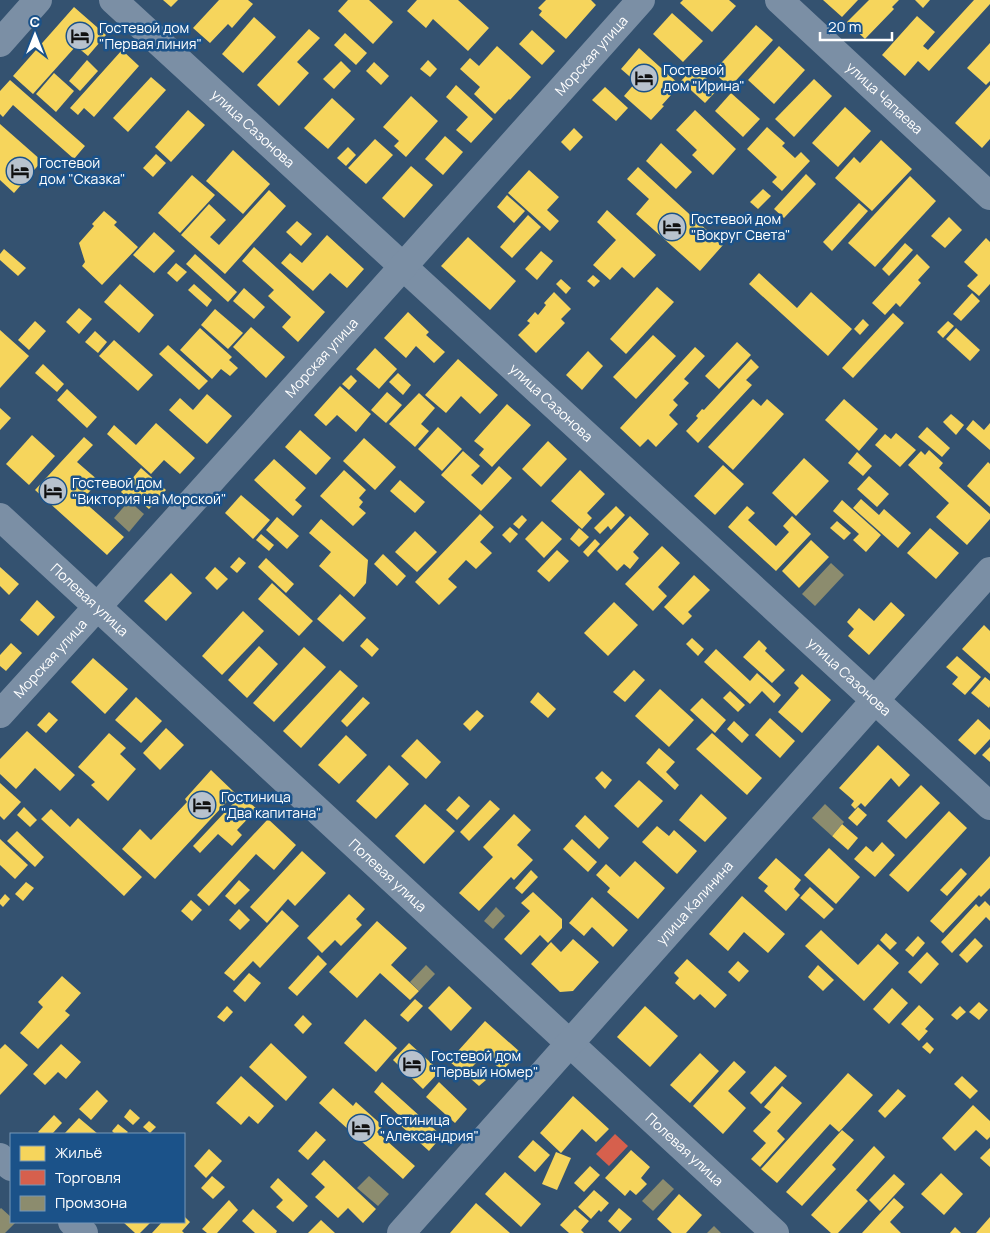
<svg xmlns="http://www.w3.org/2000/svg" width="990" height="1233" font-family="Manrope,sans-serif">
<style>
.homes{fill:#f6d55c}
.shops{fill:#d6604d}
.industry{fill:#8c8c6e}
.lines{fill:none;stroke-linecap:round;stroke-linejoin:round}
.minor{stroke:#7b8fa5;stroke-width:28}
.labels{text-anchor:middle;stroke-width:5;stroke-linejoin:round;paint-order:stroke}
.poi-label{font-size:14px;fill:#fff;stroke:#1b5289;text-anchor:start}
.street-label{font-size:14px;fill:#fff;stroke:#1b5289}
</style>
<rect width="100%" height="100%" fill="#345270"/>
<!-- homes -->
<g class="homes">
<polygon points="163,0 178,0 171,7"/>
<polygon points="219,0 248,0 253,4 232,28 228,24 210,43 193,28"/>
<polygon points="348,0 369,0 393,22 373,44 338,11"/>
<polygon points="417,0 458,0 489,28 468,51 433,19 426,28 407,11"/>
<polygon points="546,0 591,0 596,5 566,39 539,15 542,11 538,8"/>
<polygon points="683,0 729,0 736,6 712,32 680,3"/>
<polygon points="823,0 858,0 842,17"/>
<polygon points="869,0 899,0 892,7 894,9 865,39 847,22"/>
<polygon points="915,0 930,0 923,8"/>
<polygon points="974,0 990,0 990,4 929,71 918,61 905,76 882,55 917,16 935,32 923,46 928,50"/>
<polygon points="74,7 106,35 88,56 76,46 33,94 13,76"/>
<polygon points="672,13 703,41 683,62 653,34"/>
<polygon points="254,17 276,37 243,73 222,54"/>
<polygon points="756,25 773,40 730,87 713,72"/>
<polygon points="309,29 320,38 297,62 309,73 279,106 257,85"/>
<polygon points="532,30 555,51 542,65 519,44"/>
<polygon points="345,33 367,53 356,65 334,45"/>
<polygon points="990,43 990,81 986,85 967,68"/>
<polygon points="497,46 531,77 510,100 509,99 495,114 474,94 480,87 460,69 470,58 479,66"/>
<polygon points="779,46 805,70 774,104 748,80"/>
<polygon points="639,48 680,85 662,105 664,106 651,120 624,96 636,82 621,69"/>
<polygon points="122,50 139,66 94,117 84,108 78,115 70,108"/>
<polygon points="87,60 98,71 80,91 69,81"/>
<polygon points="428,60 437,69 430,77 420,69"/>
<polygon points="341,61 351,71 334,89 323,79"/>
<polygon points="374,62 389,76 381,85 366,71"/>
<polygon points="694,67 718,89 705,103 681,81"/>
<polygon points="54,73 74,91 56,112 36,94"/>
<polygon points="151,77 166,90 128,132 113,118"/>
<polygon points="814,79 832,96 794,137 775,119"/>
<polygon points="10,80 85,146 74,159 13,105 3,117 0,114 0,91"/>
<polygon points="456,85 493,119 471,143 456,130 468,117 446,97"/>
<polygon points="990,85 990,139 982,148 955,123"/>
<polygon points="605,87 628,108 616,121 592,100"/>
<polygon points="731,93 760,119 743,137 715,111"/>
<polygon points="411,96 438,121 406,157 394,146 399,141 383,127"/>
<polygon points="332,98 355,119 328,149 304,128"/>
<polygon points="845,107 871,131 838,167 812,143"/>
<polygon points="188,110 205,125 171,162 155,147"/>
<polygon points="695,110 736,149 713,175 692,155 697,150 676,130"/>
<polygon points="0,124 42,161 14,193 0,180"/>
<polygon points="767,127 785,143 782,146 795,158 801,152 810,161 782,191 772,182 777,177 747,149"/>
<polygon points="574,128 583,137 570,151 561,142"/>
<polygon points="445,136 463,152 443,175 425,159"/>
<polygon points="375,139 393,155 366,184 348,168"/>
<polygon points="881,140 912,169 872,211 835,178 854,157 860,163"/>
<polygon points="661,143 692,172 676,189 646,161"/>
<polygon points="348,147 356,155 346,166 337,158"/>
<polygon points="233,150 270,184 243,214 206,181"/>
<polygon points="156,154 166,163 153,177 143,168"/>
<polygon points="411,166 433,185 404,218 382,198"/>
<polygon points="638,167 723,245 700,271 636,214 649,199 627,179"/>
<polygon points="529,170 559,197 547,210 559,221 550,231 508,193"/>
<polygon points="806,174 816,184 784,218 774,209"/>
<polygon points="192,175 215,195 180,233 158,213"/>
<polygon points="910,176 936,201 875,267 848,243"/>
<polygon points="763,189 771,196 758,209 750,202"/>
<polygon points="269,190 286,206 225,274 181,235 209,204 226,220 210,237 219,245"/>
<polygon points="507,195 525,211 514,223 497,207"/>
<polygon points="859,203 868,211 832,251 823,242"/>
<polygon points="607,210 656,255 634,278 622,267 610,280 593,265 616,240 597,222"/>
<polygon points="104,211 117,222 114,225 138,247 102,285 82,266 85,262 79,243 94,226 92,224"/>
<polygon points="528,215 541,227 512,258 500,247"/>
<polygon points="949,217 962,230 945,248 931,236"/>
<polygon points="297,221 312,234 301,246 286,232"/>
<polygon points="154,232 175,251 154,273 133,255"/>
<polygon points="327,235 364,269 347,288 330,273 313,291 281,263 290,253 302,263"/>
<polygon points="468,237 516,281 490,310 441,266"/>
<polygon points="986,238 990,242 990,284 979,296 967,286 978,275 964,262"/>
<polygon points="905,243 913,250 889,276 882,269"/>
<polygon points="254,247 325,312 298,342 282,327 291,317 268,296 274,290 242,261"/>
<polygon points="4,249 26,268 18,276 0,260 0,254"/>
<polygon points="541,251 553,261 537,280 525,269"/>
<polygon points="195,254 237,292 228,302 186,264"/>
<polygon points="917,254 930,267 918,280 921,283 900,307 896,303 885,315 872,303"/>
<polygon points="176,263 187,272 177,282 167,273"/>
<polygon points="759,273 797,308 811,292 852,329 828,356 749,284"/>
<polygon points="593,275 600,281 594,287 587,281"/>
<polygon points="561,279 571,288 566,294 556,284"/>
<polygon points="120,284 154,315 139,333 104,302"/>
<polygon points="194,284 212,300 207,307 188,290"/>
<polygon points="657,287 674,302 626,354 610,339"/>
<polygon points="244,288 265,307 254,319 233,301"/>
<polygon points="554,292 571,309 561,319 565,323 536,353 518,335 530,323 527,321 535,312 538,315 546,305 544,303"/>
<polygon points="972,293 980,301 961,321 953,314"/>
<polygon points="79,308 92,319 79,334 66,322"/>
<polygon points="215,309 243,333 228,349 201,325"/>
<polygon points="408,312 429,332 426,335 445,352 434,363 416,346 406,358 384,338"/>
<polygon points="893,313 904,323 853,378 842,368"/>
<polygon points="863,319 869,325 860,335 854,329"/>
<polygon points="35,321 46,331 29,350 18,340"/>
<polygon points="948,321 954,326 943,338 937,332"/>
<polygon points="251,327 285,357 266,378 233,347"/>
<polygon points="200,328 232,357 229,360 238,368 230,376 221,369 212,379 180,350"/>
<polygon points="956,328 980,350 970,361 946,339"/>
<polygon points="0,330 29,356 0,388"/>
<polygon points="95,331 107,342 98,353 85,342"/>
<polygon points="653,335 676,356 636,399 613,377"/>
<polygon points="114,340 153,375 138,391 99,356"/>
<polygon points="737,342 751,355 719,389 705,376"/>
<polygon points="168,345 208,381 199,390 159,354"/>
<polygon points="695,347 705,356 684,379 689,383 673,400 678,405 669,415 678,424 656,447 648,439 640,447 620,428"/>
<polygon points="375,348 397,369 379,389 356,369"/>
<polygon points="588,351 603,366 582,390 566,375"/>
<polygon points="458,359 498,395 480,414 461,396 446,413 425,395"/>
<polygon points="751,359 759,367 746,380 752,385 698,443 686,431 698,418 696,416 702,409 704,410"/>
<polygon points="43,364 64,384 57,392 35,373"/>
<polygon points="398,373 411,385 403,395 389,382"/>
<polygon points="351,375 357,381 349,390 342,384"/>
<polygon points="340,386 371,414 356,432 337,415 326,426 314,415"/>
<polygon points="67,389 97,417 87,428 57,400"/>
<polygon points="387,392 402,405 386,423 371,410"/>
<polygon points="419,393 435,408 421,424 429,431 415,447 389,424"/>
<polygon points="207,394 232,416 207,444 169,410 180,398 193,410"/>
<polygon points="753,399 761,406 767,399 784,414 733,470 708,447"/>
<polygon points="844,399 878,429 859,451 825,420"/>
<polygon points="507,404 531,425 492,467 479,455 484,449 474,441"/>
<polygon points="0,408 11,418 0,430"/>
<polygon points="951,414 964,425 956,435 943,422"/>
<polygon points="973,420 984,430 990,423 990,450 966,429"/>
<polygon points="156,423 195,458 180,474 164,460 151,474 107,434 114,425 136,445"/>
<polygon points="438,427 462,449 442,471 418,449"/>
<polygon points="927,427 950,448 942,457 918,437"/>
<polygon points="300,430 331,458 316,475 285,447"/>
<polygon points="896,433 916,450 900,467 875,445 885,434 891,439"/>
<polygon points="32,435 55,456 29,485 6,464"/>
<polygon points="84,437 93,445 77,462 99,481 82,500 124,537 107,555 35,490"/>
<polygon points="364,438 396,467 375,490 343,461"/>
<polygon points="548,441 567,459 541,487 522,469"/>
<polygon points="929,450 943,463 939,468 990,514 990,519 967,545 936,517 949,503 908,465 921,451 925,455"/>
<polygon points="463,451 480,466 471,475 482,485 499,466 512,478 481,511 441,475"/>
<polygon points="857,452 872,466 863,476 848,463"/>
<polygon points="804,458 829,481 796,516 772,493"/>
<polygon points="274,459 306,488 295,500 302,506 293,516 254,480"/>
<polygon points="988,462 990,464 990,507 967,486"/>
<polygon points="723,465 744,484 715,515 694,496"/>
<polygon points="141,468 166,490 149,509 133,495 129,499 121,492"/>
<polygon points="344,470 366,490 359,498 363,502 359,507 366,513 353,526 320,496"/>
<polygon points="580,470 605,494 587,513 592,518 582,529 551,501"/>
<polygon points="869,476 889,494 877,507 857,489"/>
<polygon points="400,480 425,502 415,513 390,491"/>
<polygon points="241,495 270,520 253,539 225,513"/>
<polygon points="861,499 879,515 884,509 911,533 898,548 853,508"/>
<polygon points="842,500 881,535 866,552 853,540 859,534 833,511"/>
<polygon points="616,506 625,515 611,530 608,526 600,534 594,528"/>
<polygon points="747,506 755,513 748,520 776,546 789,532 783,526 792,516 811,534 776,571 728,527"/>
<polygon points="480,514 494,527 480,542 492,553 476,569 466,560 448,579 457,587 439,605 415,582"/>
<polygon points="522,515 527,520 519,529 513,524"/>
<polygon points="630,516 649,534 633,552 639,558 630,569 624,564 617,571 597,551"/>
<polygon points="277,517 299,536 287,549 266,530"/>
<polygon points="321,519 368,560 366,583 354,597 319,566 331,552 309,533"/>
<polygon points="542,521 562,539 544,558 525,539"/>
<polygon points="837,521 851,533 844,540 830,528"/>
<polygon points="510,527 518,534 510,543 502,535"/>
<polygon points="579,528 589,537 579,547 570,539"/>
<polygon points="930,528 959,553 936,579 907,553"/>
<polygon points="415,531 437,552 417,572 395,552"/>
<polygon points="261,534 274,545 269,551 256,540"/>
<polygon points="595,539 600,544 588,557 583,552"/>
<polygon points="811,540 829,557 799,588 782,571"/>
<polygon points="662,546 680,563 658,587 667,596 653,611 625,584"/>
<polygon points="557,550 569,561 549,582 537,571"/>
<polygon points="383,554 406,576 397,586 374,564"/>
<polygon points="239,557 246,563 237,573 230,567"/>
<polygon points="266,558 294,584 286,593 258,567"/>
<polygon points="0,567 19,584 9,595 0,586"/>
<polygon points="215,567 228,579 217,590 205,578"/>
<polygon points="171,573 192,593 166,621 144,601"/>
<polygon points="694,575 710,590 688,612 692,616 683,625 664,607"/>
<polygon points="272,583 313,621 299,636 258,599"/>
<polygon points="340,594 366,618 343,642 317,619"/>
<polygon points="37,600 55,617 38,636 20,620"/>
<polygon points="614,602 638,625 608,656 584,633"/>
<polygon points="891,602 905,615 869,655 848,636 854,629 847,622 859,608 874,621"/>
<polygon points="243,611 264,631 222,675 202,656"/>
<polygon points="984,625 990,631 990,674 962,649"/>
<polygon points="367,638 379,649 372,657 360,646"/>
<polygon points="692,638 704,649 698,656 686,644"/>
<polygon points="759,640 767,648 765,651 785,670 772,683 743,657"/>
<polygon points="11,643 22,653 6,671 0,666 0,655"/>
<polygon points="259,646 278,664 247,698 228,680"/>
<polygon points="304,647 326,667 274,722 253,703"/>
<polygon points="716,649 750,681 757,673 781,695 774,703 762,691 750,704 704,662"/>
<polygon points="957,656 981,677 965,695 952,684 958,677 946,667"/>
<polygon points="93,658 128,689 105,714 71,682"/>
<polygon points="340,670 358,686 301,748 283,731"/>
<polygon points="634,670 645,680 625,702 613,692"/>
<polygon points="802,674 831,700 802,733 778,712 799,688 794,683"/>
<polygon points="985,677 990,681 990,706 989,708 971,693"/>
<polygon points="660,689 694,720 669,747 635,716"/>
<polygon points="730,691 745,705 738,712 723,698"/>
<polygon points="538,692 556,709 548,718 530,702"/>
<polygon points="136,697 162,721 141,743 115,720"/>
<polygon points="363,697 370,703 347,727 341,721"/>
<polygon points="702,698 726,720 715,733 690,710"/>
<polygon points="477,710 484,716 470,731 463,724"/>
<polygon points="49,712 58,720 46,733 37,725"/>
<polygon points="770,718 795,741 780,758 755,735"/>
<polygon points="978,719 990,730 990,739 975,755 958,740"/>
<polygon points="734,721 749,735 742,743 727,729"/>
<polygon points="166,728 184,745 160,770 143,753"/>
<polygon points="27,731 75,775 60,791 35,768 16,789 0,774 0,759"/>
<polygon points="109,733 126,748 120,754 136,769 108,801 91,785 95,782 78,767"/>
<polygon points="712,733 762,778 747,795 696,749"/>
<polygon points="346,735 367,755 339,784 318,765"/>
<polygon points="417,739 441,762 426,779 401,756"/>
<polygon points="878,745 910,775 899,787 891,778 865,807 861,803 855,809 851,805 854,801 839,788"/>
<polygon points="990,747 990,762 982,755"/>
<polygon points="659,748 675,762 666,772 679,785 675,790 646,763"/>
<polygon points="389,765 409,784 376,819 356,801"/>
<polygon points="211,770 235,793 155,879 122,849 140,829 151,840 187,802 185,799"/>
<polygon points="602,771 612,780 605,789 595,778"/>
<polygon points="639,780 663,801 638,828 614,806"/>
<polygon points="0,783 21,802 4,820 0,816"/>
<polygon points="921,785 940,803 906,839 887,821"/>
<polygon points="701,794 727,818 705,842 679,820"/>
<polygon points="241,795 257,809 237,830 242,835 232,846 218,834 200,853 193,846"/>
<polygon points="459,796 470,806 457,820 446,810"/>
<polygon points="490,800 500,809 469,841 460,832"/>
<polygon points="425,804 455,831 424,864 395,836"/>
<polygon points="24,807 37,820 30,827 17,815"/>
<polygon points="858,807 867,815 857,826 848,818"/>
<polygon points="51,809 70,827 78,818 142,877 124,896 41,819"/>
<polygon points="949,811 967,828 908,892 889,875"/>
<polygon points="514,814 531,830 517,845 533,860 514,880 511,877 479,911 459,893 493,857 483,847"/>
<polygon points="585,815 609,838 599,849 575,826"/>
<polygon points="268,819 296,845 274,870 256,854 209,906 197,895"/>
<polygon points="842,824 858,838 848,850 832,836"/>
<polygon points="657,826 669,836 674,830 697,851 677,874 642,842"/>
<polygon points="17,831 44,857 35,867 7,841"/>
<polygon points="0,839 28,865 15,879 0,865"/>
<polygon points="572,839 597,862 588,872 563,849"/>
<polygon points="882,842 895,855 875,877 854,859 866,846 873,852"/>
<polygon points="829,848 860,877 836,904 804,875"/>
<polygon points="302,851 326,873 295,906 288,899 267,923 250,907"/>
<polygon points="990,856 990,888 981,897 979,895 943,933 930,921"/>
<polygon points="776,858 801,880 794,889 800,895 786,911 764,891 768,886 758,878"/>
<polygon points="635,861 665,888 638,919 607,892 610,888 596,875 606,864 620,877"/>
<polygon points="961,868 967,874 947,896 940,890"/>
<polygon points="531,870 538,877 522,894 515,888"/>
<polygon points="239,880 250,890 235,905 225,896"/>
<polygon points="26,882 34,888 23,901 15,894"/>
<polygon points="810,887 834,909 824,919 800,898"/>
<polygon points="533,892 562,919 562,928 548,943 540,935 521,955 504,939 530,911 521,903"/>
<polygon points="5,894 10,899 3,907 0,904 0,900"/>
<polygon points="349,894 365,909 356,919 362,925 341,946 335,940 322,953 307,938"/>
<polygon points="742,896 785,934 768,953 744,932 728,951 709,934"/>
<polygon points="592,897 628,930 613,947 592,927 584,936 569,923"/>
<polygon points="191,900 202,910 192,921 181,911"/>
<polygon points="985,901 990,906 990,921 986,917 952,953 941,942 976,904 979,907"/>
<polygon points="239,909 250,920 240,930 229,920"/>
<polygon points="282,910 299,926 260,968 253,961 234,981 224,973"/>
<polygon points="377,921 407,948 391,965 419,991 410,1000 380,973 357,998 329,972"/>
<polygon points="821,930 858,965 878,944 899,963 864,1001 805,946"/>
<polygon points="886,933 897,943 890,950 880,940"/>
<polygon points="918,936 925,943 913,957 905,950"/>
<polygon points="975,938 983,946 967,963 959,955"/>
<polygon points="573,939 599,962 573,991 560,992 531,964 551,942 561,952"/>
<polygon points="927,952 939,964 921,984 908,972"/>
<polygon points="318,955 327,964 297,996 288,988"/>
<polygon points="687,959 727,995 715,1008 700,994 694,1000 675,983 679,978 674,973"/>
<polygon points="738,961 749,971 739,982 728,972"/>
<polygon points="818,965 834,980 823,991 808,977"/>
<polygon points="249,973 261,983 245,1002 233,991"/>
<polygon points="62,976 81,993 65,1011 70,1015 38,1049 20,1033 43,1007 38,1002"/>
<polygon points="449,986 472,1008 451,1031 428,1008"/>
<polygon points="892,988 908,1003 889,1024 873,1009"/>
<polygon points="415,999 423,1006 408,1022 400,1015"/>
<polygon points="979,1002 988,1010 979,1020 969,1012"/>
<polygon points="919,1005 934,1019 925,1029 928,1031 919,1041 901,1024"/>
<polygon points="227,1006 233,1012 224,1022 217,1017"/>
<polygon points="645,1006 678,1036 650,1067 617,1037"/>
<polygon points="960,1006 966,1012 957,1020 951,1015"/>
<polygon points="303,1015 312,1024 303,1034 294,1025"/>
<polygon points="365,1019 397,1048 376,1072 344,1043"/>
<polygon points="485,1021 520,1052 502,1071 484,1054 465,1075 449,1061"/>
<polygon points="927,1042 934,1049 930,1054 922,1047"/>
<polygon points="271,1043 307,1077 286,1101 249,1067"/>
<polygon points="409,1043 440,1071 423,1089 393,1060"/>
<polygon points="5,1044 28,1065 0,1095 0,1049"/>
<polygon points="61,1044 81,1062 66,1079 58,1072 45,1085 33,1074"/>
<polygon points="700,1053 719,1071 690,1103 670,1085"/>
<polygon points="734,1061 746,1072 728,1091 746,1108 723,1134 693,1106"/>
<polygon points="775,1066 787,1076 761,1104 750,1093"/>
<polygon points="477,1072 486,1080 479,1086 471,1079"/>
<polygon points="848,1073 873,1095 839,1132 830,1124 777,1183 761,1169"/>
<polygon points="241,1076 274,1106 258,1124 249,1116 241,1125 216,1103"/>
<polygon points="962,1076 978,1091 970,1099 954,1084"/>
<polygon points="382,1082 442,1136 429,1151 400,1125 404,1120 374,1092"/>
<polygon points="439,1082 467,1109 455,1123 426,1097"/>
<polygon points="782,1086 802,1103 777,1131 785,1139 760,1167 751,1159 766,1143 753,1131 771,1112 764,1107"/>
<polygon points="333,1088 353,1106 356,1102 383,1126 377,1132 415,1166 403,1179 319,1103"/>
<polygon points="898,1089 906,1096 885,1118 878,1111"/>
<polygon points="97,1090 108,1101 91,1120 79,1109"/>
<polygon points="573,1096 609,1129 596,1142 582,1129 561,1153 540,1133"/>
<polygon points="973,1105 990,1121 990,1137 987,1140 976,1130 955,1151 942,1138"/>
<polygon points="130,1109 140,1118 133,1125 124,1117"/>
<polygon points="54,1115 62,1123 52,1134 41,1134 38,1132"/>
<polygon points="79,1118 98,1134 64,1134"/>
<polygon points="149,1121 156,1127 150,1133 143,1127"/>
<polygon points="118,1124 128,1132 126,1134 115,1134 112,1131"/>
<polygon points="842,1130 854,1140 832,1165 836,1169 802,1206 786,1192"/>
<polygon points="316,1131 326,1140 308,1160 298,1151"/>
<polygon points="533,1140 550,1155 535,1172 518,1157"/>
<polygon points="874,1146 885,1157 856,1190 868,1201 838,1233 831,1233 811,1215"/>
<polygon points="990,1148 990,1167 980,1158"/>
<polygon points="209,1149 222,1161 206,1178 194,1166"/>
<polygon points="631,1150 650,1167 641,1178 647,1184 636,1195 630,1190 625,1196 605,1178"/>
<polygon points="556,1152 571,1158 557,1190 542,1184"/>
<polygon points="324,1160 376,1209 363,1223 348,1208 338,1218 315,1197 325,1187 311,1174"/>
<polygon points="590,1166 600,1175 584,1192 574,1183"/>
<polygon points="505,1172 541,1204 521,1227 485,1194"/>
<polygon points="941,1173 963,1194 944,1215 921,1194"/>
<polygon points="894,1174 905,1184 880,1211 869,1200"/>
<polygon points="212,1176 225,1187 213,1199 201,1188"/>
<polygon points="278,1178 308,1206 293,1222 276,1207 283,1200 270,1187"/>
<polygon points="594,1190 609,1203 601,1212 599,1210 591,1219 578,1207"/>
<polygon points="679,1194 702,1215 686,1233 672,1233 657,1219"/>
<polygon points="894,1198 904,1207 890,1222 901,1233 862,1233"/>
<polygon points="229,1200 238,1210 217,1233 207,1233 202,1229"/>
<polygon points="476,1203 510,1233 450,1233"/>
<polygon points="619,1208 632,1219 620,1232 608,1221"/>
<polygon points="253,1209 277,1231 276,1233 255,1233 242,1221"/>
<polygon points="575,1209 589,1221 581,1230 584,1233 569,1233 560,1225"/>
<polygon points="184,1216 190,1222 182,1231 184,1233 152,1233 162,1222 184,1222"/>
<polygon points="990,1217 990,1233 976,1233"/>
<polygon points="321,1220 335,1233 308,1233"/>
<polygon points="123,1222 151,1222 140,1233 135,1233"/>
<polygon points="955,1227 961,1233 950,1233"/>
</g>
<!-- shops -->
<polygon class="shops" points="615,1134 628,1146 609,1166 596,1154"/>
<!-- industry -->
<g class="industry">
<polygon points="129,501 144,514 129,532 114,518"/>
<polygon points="831,563 844,575 815,606 802,594"/>
<polygon points="825,804 844,822 832,836 812,818"/>
<polygon points="496,907 505,916 493,929 484,921"/>
<polygon points="426,965 435,974 419,991 410,982"/>
<polygon points="369,1176 389,1194 378,1206 357,1188"/>
<polygon points="663,1179 674,1189 653,1211 642,1201"/>
<polygon points="1,1208 11,1217 11,1222 16,1222 5,1233 0,1233 0,1209"/>
<polygon points="714,1226 721,1233 707,1233"/>
</g>
<g class="lines">
<!-- minor -->
<g class="minor">
<path id="s1" d="M113,0l877,806"/>
<path id="s2" d="M779,0l211,196"/>
<polyline points="0,43 38,0"/>
<path id="s3" d="M0,517l775,716"/>
<path id="s4" d="M0,714c215,-236 428,-475 641,-714"/>
<polyline points="0,1157 11,1167"/>
<polyline points="72,1222 84,1233"/>
<path id="s5" d="M401,1233l589,-662"/>
</g>
</g>
<!-- icons -->
<defs>
<symbol id="hotel-disc" viewBox="-11 -11 22 22"><circle r="9.5" fill="#b8c2cd" stroke="#1b5289"/><path d="M-6-4.5h1.5V1H6V5H4.5V3h-9V5H-6ZM-4 0a1.8 1.8 0 1 1 3.6 0ZM.5 0V-2.5h3Q6-2.5 6 0Z" fill="#111"/></symbol>
</defs>
<g fill-rule="evenodd">
<use href="#hotel-disc" x="64" y="20" width="32" height="32"/>
<use href="#hotel-disc" x="628" y="62" width="32" height="32"/>
<use href="#hotel-disc" x="4" y="155" width="32" height="32"/>
<use href="#hotel-disc" x="656" y="211" width="32" height="32"/>
<use href="#hotel-disc" x="37" y="475" width="32" height="32"/>
<use href="#hotel-disc" x="186" y="789" width="32" height="32"/>
<use href="#hotel-disc" x="396" y="1048" width="32" height="32"/>
<use href="#hotel-disc" x="345" y="1112" width="32" height="32"/>
</g>
<g class="labels">
<!-- poi labels -->
<g class="poi-label">
<text x="99" y="33">Гостевой дом<tspan x="99" dy="16">"Первая линия"</tspan></text>
<text x="663" y="75">Гостевой<tspan x="663" dy="16">дом "Ирина"</tspan></text>
<text x="39" y="168">Гостевой<tspan x="39" dy="16">дом "Сказка"</tspan></text>
<text x="691" y="224">Гостевой дом<tspan x="691" dy="16">"Вокруг Света"</tspan></text>
<text x="72" y="488">Гостевой дом<tspan x="72" dy="16">"Виктория на Морской"</tspan></text>
<text x="221" y="802">Гостиница<tspan x="221" dy="16">"Два капитана"</tspan></text>
<text x="431" y="1061">Гостевой дом<tspan x="431" dy="16">"Первый номер"</tspan></text>
<text x="380" y="1125">Гостиница<tspan x="380" dy="16">"Александрия"</tspan></text>
</g>
<!-- street labels -->
<g class="street-label">
<text dy="5" stroke="none"><textPath href="#s4" startOffset="885">Морская улица</textPath></text>
<text dy="5" stroke="none"><textPath href="#s2" startOffset="144">улица Чапаева</textPath></text>
<text dy="5" stroke="none"><textPath href="#s1" startOffset="190">улица Сазонова</textPath></text>
<text dy="5" stroke="none"><textPath href="#s4" startOffset="480">Морская улица</textPath></text>
<text dy="5" stroke="none"><textPath href="#s1" startOffset="595">улица Сазонова</textPath></text>
<text dy="5" stroke="none"><textPath href="#s3" startOffset="122">Полевая улица</textPath></text>
<text dy="5" stroke="none"><textPath href="#s4" startOffset="75">Морская улица</textPath></text>
<text dy="5" stroke="none"><textPath href="#s1" startOffset="1000">улица Сазонова</textPath></text>
<text dy="5" stroke="none"><textPath href="#s3" startOffset="528">Полевая улица</textPath></text>
<text dy="5" stroke="none"><textPath href="#s5" startOffset="442">улица Калинина</textPath></text>
<text dy="5" stroke="none"><textPath href="#s3" startOffset="932">Полевая улица</textPath></text>
</g>
</g>
<!-- legend -->
<rect x="10" y="1133" width="175" height="90" fill="#1b5289" stroke="#7697b8"/>
<rect x="20" y="1146" width="25" height="15" fill="#f6d55c" stroke="#7697b8"/>
<text x="55" y="1158" font-size="15" fill="#ffffff">Жильё</text>
<rect x="20" y="1170" width="25" height="15" fill="#d6604d" stroke="#7697b8"/>
<text x="55" y="1183" font-size="15" fill="#ffffff">Торговля</text>
<rect x="20" y="1196" width="25" height="15" fill="#8c8c6e" stroke="#7697b8"/>
<text x="55" y="1208" font-size="15" fill="#ffffff">Промзона</text>
<!-- north arrow -->
<g transform="translate(35 35)" stroke="#1b5289" stroke-width="4" paint-order="stroke">
<path d="M0-4L9 19L0 12L-9 19Z" fill="#ffffff"/>
<text y="-8" font-size="14" font-weight="bold" text-anchor="middle" fill="#ffffff">С</text>
</g>
<!-- scale -->
<path d="M820 32v8h72v-8" fill="none" stroke="#ffffff" stroke-width="2.5"/>
<text x="828" y="32" font-size="15" fill="#ffffff" stroke="#1b5289" stroke-width="4" paint-order="stroke">20 m</text>
</svg>
